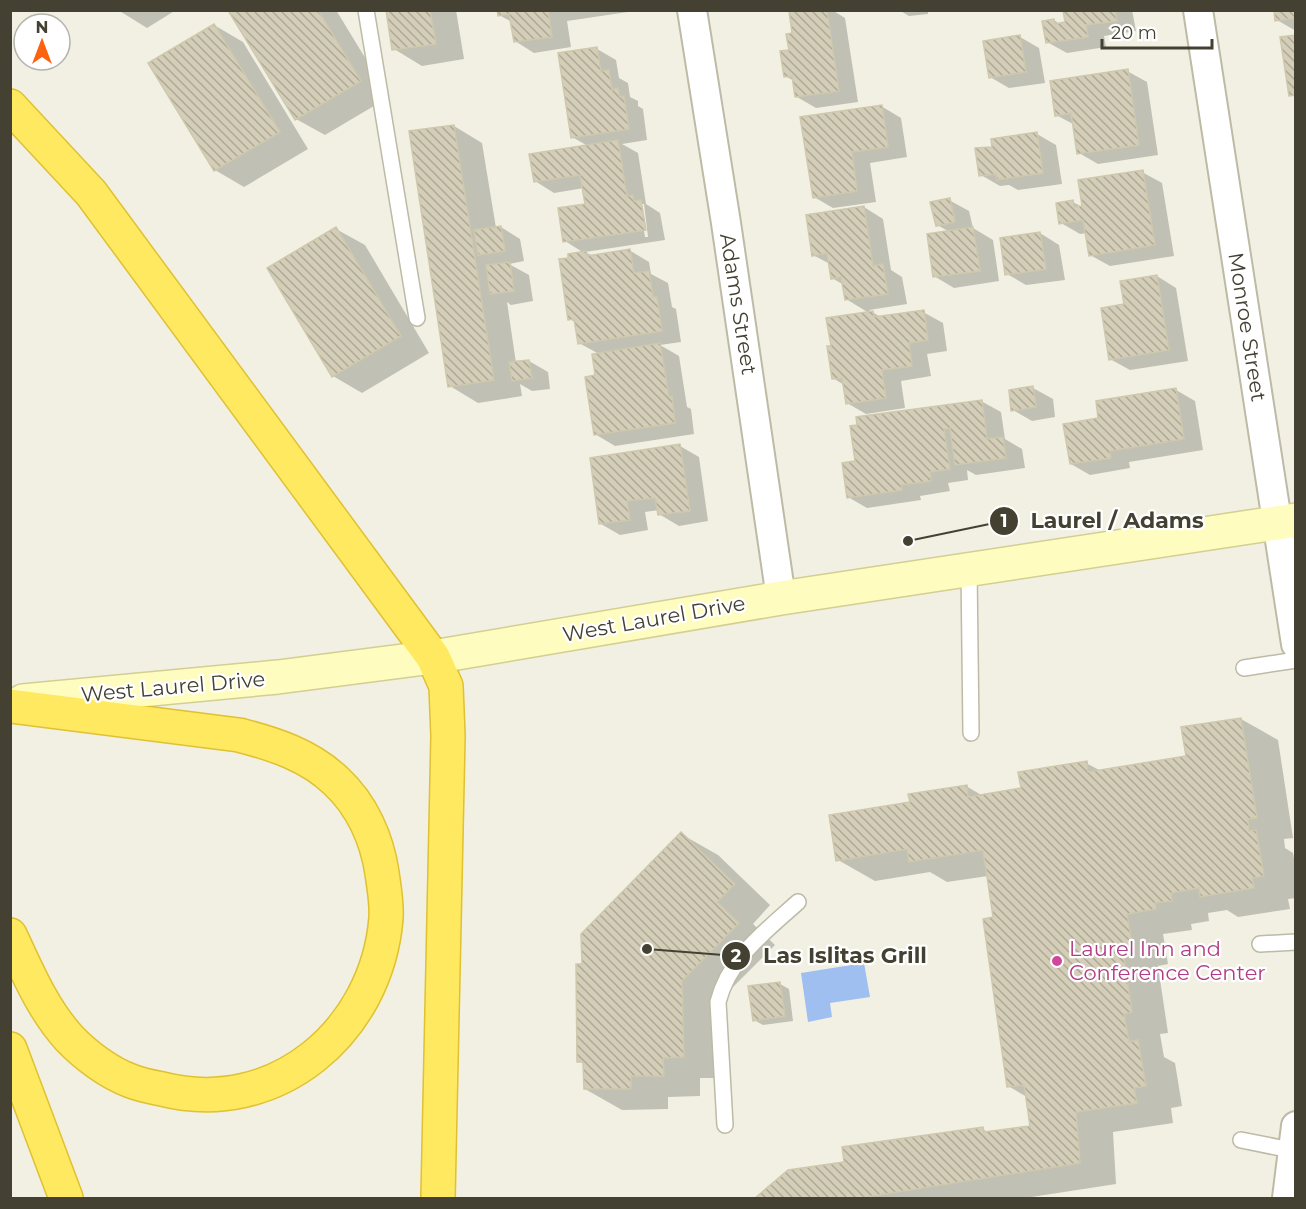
<svg xmlns="http://www.w3.org/2000/svg" width="1306" height="1209" font-family="Montserrat,sans-serif">
<style>
.water{fill:#9ebff0}
.shadow{fill:#0003;fill-rule:evenodd}
.building{fill:url(#building-back-hatch);stroke:#cec8ac;stroke-width:1.5}
.lines{fill:none;stroke-linecap:round;stroke-linejoin:round}
.service-casing{stroke:#bdbaa6;stroke-width:18}
.minor-casing{stroke:#bdbaa6;stroke-width:32}
.secondary-casing{stroke:#d3cf92;stroke-width:36}
.motorway-casing{stroke:#dfc131;stroke-width:36}
.service{stroke:#fff;stroke-width:15}
.minor{stroke:#fff;stroke-width:28}
.secondary{stroke:#fffcc0;stroke-width:33}
.motorway{stroke:#ffe961;stroke-width:33}
.hotel-dot{fill:#d1479c;stroke:#fff;stroke-width:2}
.labels{text-anchor:middle;stroke-width:4.5;stroke-linejoin:round;paint-order:stroke}
.street-label{font-size:21px;fill:#444133;stroke:#fff}
.hotel-label{font-size:21px;fill:#b23c85;stroke:#fff;text-anchor:start}
.leader{fill:none;stroke:#444133;stroke-width:2}
.callout-dot{fill:#444133;stroke:#fff;stroke-width:2}
.mark-label{font-size:18px;text-anchor:middle;font-weight:bold;fill:#fff}
.callout-label{font-size:22px;text-anchor:middle;font-weight:bold;fill:#444133;stroke:#fff;stroke-width:4.5;stroke-linejoin:round;paint-order:stroke}
</style>
<defs>
<pattern id="building-back-hatch" width="6" height="6" patternUnits="userSpaceOnUse" patternTransform="scale(1.5)"><rect width="6" height="6" fill="#d4ceb9"/><path d="M-1 5l2 2M0 0l6 6M5-1l2 2" fill="none" stroke="#aea997"/></pattern>
</defs>
<rect width="100%" height="100%" fill="#f2f0e3"/>
<!-- water -->
<polygon class="water" points="864,963 870,997 830,1003 832,1017 808,1022 801,973"/>
<!-- shadow -->
<g class="shadow">
<polygon points="118,10 176,10 147,28"/>
<polygon points="235,10 336,10 389,97 325,135 296,119"/>
<polygon points="387,10 456,10 464,59 422,66 394,49"/>
<polygon points="499,10 628,10 628,12 567,21 571,47 534,53 515,41 512,22 499,15"/>
<polygon points="788,10 832,10 845,18 858,102 816,108 797,97 794,81 785,76 794,35 791,12"/>
<polygon points="899,10 928,10 928,14 909,16"/>
<polygon points="1064,10 1132,10 1136,31 1104,36 1106,47 1067,53 1047,42 1054,20 1061,25 1066,24"/>
<polygon points="1296,10 1296,31 1277,20"/>
<polygon points="214,25 243,42 308,149 244,187 215,170 150,63"/>
<polygon points="1020,37 1039,48 1045,83 1009,88 990,77"/>
<path d="M597,49l19,11 3,18 9,5 2,14 8,4v5l5,3 4,31 -25,4 16,9 8,51 14,9 5,27 -80,12 8,4 36,-6 20,12 2,12 17,9 4,24 4,2 5,33 -21,3 19,11 8,51 4,2 3,25 -79,12 -20,-12 4,-80 -20,-11 -3,-20 -6,-4v-60l14,-6 -19,-12 22,-36 -3,-17 -30,5 -19,-12 53,-35 -16,-9zM640,204h4l4,33h-3z"/>
<polygon points="1127,71 1147,82 1158,155 1098,164 1079,153 1075,125 1056,115"/>
<polygon points="881,106 901,118 907,157 870,163 876,202 833,208 814,197"/>
<polygon points="454,126 482,143 496,228 501,227 520,239 524,261 509,264 529,275 533,301 511,305 507,302 516,363 529,361 548,372 550,389 532,391 520,384 522,396 478,403 450,386"/>
<polygon points="1037,134 1056,145 1062,184 1018,190 1009,185 1000,186 981,175 993,148"/>
<polygon points="1142,172 1162,183 1174,256 1110,266 1090,255 1087,233 1080,234 1061,223 1073,202 1084,208"/>
<polygon points="949,200 969,211 973,228 993,240 999,281 954,288 934,276 950,232 937,225"/>
<polygon points="864,207 883,219 891,270 902,277 907,304 869,310 882,318 923,312 943,323 947,351 927,354 931,376 901,381 905,408 866,414 847,403 844,385 833,378 832,347 869,313 846,299 844,285 832,278 830,264 813,255"/>
<polygon points="336,229 365,245 429,353 362,393 333,376"/>
<polygon points="1040,233 1059,245 1065,280 1026,285 1007,274"/>
<polygon points="1157,276 1176,288 1188,361 1130,370 1110,359 1126,305"/>
<polygon points="1033,388 1053,399 1055,417 1032,421 1013,410"/>
<polygon points="1176,390 1195,401 1203,450 1129,462 1130,468 1090,475 1071,464 1100,419"/>
<polygon points="981,401 1001,412 1005,439 1022,449 1025,468 976,475 967,470 968,480 948,483 950,491 920,496 921,500 867,508 848,497 857,462"/>
<polygon points="680,446 699,457 708,521 679,526 659,514 659,510 645,512 648,530 620,535 601,524"/>
<polygon points="1241,719 1278,740 1293,838 1284,839 1285,848 1293,853 1296,870 1296,898 1288,899 1290,909 1238,917 1227,910 1208,913 1209,921 1191,924 1192,930 1163,934 1168,964 1158,966 1168,1033 1160,1034 1164,1057 1175,1063 1182,1106 1171,1108 1173,1123 1113,1132 1116,1184 1025,1198 758,1198 789,1171 846,1163 982,1129 990,1133 1031,1128 1027,1097 1008,1086 995,918 988,876 947,882 930,872 875,881 838,860 911,803 966,786 983,796 1022,790 1086,763 1101,771 1187,758"/>
<polygon points="681,834 718,855 770,905 753,924 775,945 718,1002 720,1078 700,1078 700,1096 668,1097 668,1109 622,1110 585,1089 585,1065 579,1061 583,966"/>
<polygon points="780,984 789,989 793,1021 763,1025 754,1020"/>
</g>
<!-- building -->
<g class="building">
<polygon points="232,10 318,10 361,81 295,120 229,12"/>
<polygon points="386,10 430,10 436,44 392,50"/>
<polygon points="497,10 548,10 552,37 514,42 509,14 498,16"/>
<polygon points="827,10 839,91 795,97 792,76 784,77 780,51 789,50 786,34 792,33 789,11"/>
<polygon points="1063,10 1115,10 1117,21 1086,25 1088,37 1046,43 1042,21 1054,19 1055,24 1065,22"/>
<polygon points="1274,10 1296,10 1296,18 1275,21"/>
<polygon points="214,24 280,132 214,171 148,63"/>
<polygon points="1020,35 1026,72 989,78 983,41"/>
<polygon points="1296,35 1296,95 1289,96 1280,37"/>
<polygon points="597,47 601,71 609,70 612,90 618,88 620,97 624,96 629,129 571,138 558,53"/>
<polygon points="1128,69 1139,145 1077,154 1071,113 1055,116 1050,81"/>
<polygon points="882,105 888,147 852,152 857,191 813,198 800,117"/>
<polygon points="454,125 494,380 448,387 409,131"/>
<polygon points="1037,132 1043,173 997,180 996,174 979,176 975,148 992,147 991,139"/>
<polygon points="618,140 627,196 633,195 634,201 641,200 646,230 563,242 558,208 585,204 580,175 534,182 529,154"/>
<polygon points="1143,170 1155,245 1089,256 1083,220 1059,224 1056,203 1073,200 1074,207 1082,206 1078,180"/>
<polygon points="950,198 955,222 936,226 930,202"/>
<polygon points="864,206 873,266 883,264 888,294 845,300 841,277 831,279 827,253 812,256 806,215"/>
<polygon points="501,226 505,251 478,255 474,230"/>
<polygon points="336,227 401,336 332,377 267,268"/>
<polygon points="973,227 980,271 933,277 927,234"/>
<polygon points="1040,232 1046,269 1005,275 1000,238"/>
<polygon points="630,249 634,273 649,271 653,297 657,297 662,331 578,344 574,319 568,320 559,259 568,258 568,254 586,251 587,256"/>
<polygon points="510,262 514,291 490,294 486,265"/>
<polygon points="1157,275 1169,350 1109,360 1101,308 1124,304 1120,281"/>
<polygon points="924,310 928,340 909,343 912,366 882,370 886,398 846,404 842,378 832,379 827,346 831,346 826,318 873,311 874,317"/>
<polygon points="660,343 669,397 672,396 675,423 594,435 585,377 595,375 592,354"/>
<polygon points="529,360 532,378 512,381 509,362"/>
<polygon points="1033,386 1036,407 1011,411 1009,390"/>
<polygon points="1176,388 1184,439 1110,451 1111,458 1070,464 1063,424 1098,418 1096,401"/>
<polygon points="982,400 987,439 1003,437 1006,458 955,465 950,428 944,429 950,469 930,472 931,481 901,485 902,490 847,498 842,463 855,461 850,426 857,425 856,417"/>
<polygon points="680,444 690,511 658,515 655,498 627,501 630,520 599,524 590,458"/>
<polygon points="1241,718 1257,818 1248,819 1249,831 1256,830 1264,876 1252,878 1254,888 1200,897 1199,888 1171,893 1172,901 1155,903 1156,909 1127,914 1132,944 1122,945 1132,1012 1124,1014 1129,1042 1138,1040 1146,1086 1134,1088 1137,1103 1076,1112 1080,1163 860,1198 755,1198 788,1170 844,1162 842,1147 983,1127 984,1132 1030,1126 1024,1085 1007,1087 983,919 993,917 983,850 909,862 907,849 836,861 829,815 910,802 908,794 967,785 968,797 1021,788 1018,772 1087,761 1088,772 1186,756 1181,727"/>
<polygon points="681,832 735,884 717,902 739,923 682,981 684,1057 663,1058 664,1076 631,1076 631,1089 584,1089 583,1062 577,1062 576,964 582,964 581,934"/>
<polygon points="780,982 785,1016 753,1021 748,986"/>
</g>
<g class="lines">
<defs>
<g id="service">
<polyline points="366,10 417,318"/>
<polyline points="969,569 971,733"/>
<polyline points="1244,668 1296,660"/>
<polyline points="1260,944 1296,942"/>
<path d="M725,1125l-7,-123c11,-44 48,-71 80,-100"/>
<polyline points="1241,1140 1296,1151"/>
</g>
<g id="minor">
<polyline points="692,10 726,223 781,598"/>
<polyline points="1198,10 1296,644"/>
<polyline points="1287,1198 1296,1126"/>
</g>
<polyline id="secondary" points="23,701 278,677 433,657 781,598 1296,520"/>
<g id="motorway">
<polyline points="10,106 91,193 433,657 446,686 448,736 438,1198"/>
<path d="M10,706l229,29c35,9 70,20 97,46 26,24 41,58 46,92 2,14 5,30 4,45 -9,113 -110,200 -224,171 -10,-2 -21,-4 -31,-8 -22,-8 -46,-26 -62,-43 -27,-30 -42,-67 -59,-103"/>
<polyline points="10,1049 66,1198"/>
</g>
</defs>
<!-- service casing -->
<use href="#service" class="service-casing"/>
<!-- minor casing -->
<use href="#minor" class="minor-casing"/>
<!-- secondary casing -->
<use href="#secondary" class="secondary-casing"/>
<!-- motorway casing -->
<use href="#motorway" class="motorway-casing"/>
<!-- service -->
<use href="#service" class="service"/>
<!-- minor -->
<use href="#minor" class="minor"/>
<!-- secondary -->
<use href="#secondary" class="secondary"/>
<!-- motorway -->
<use href="#motorway" class="motorway"/>
</g>
<!-- markers -->
<circle class="hotel-dot" cx="1057" cy="961" r="6"/>
<g class="labels">
<!-- street labels -->
<g class="street-label">
<text transform="translate(738 304) rotate(81)" y="7">Adams Street</text>
<text transform="translate(1247 327) rotate(81)" y="7">Monroe Street</text>
<text transform="translate(654 619) rotate(-10)" y="7">West Laurel Drive</text>
<text transform="translate(173 687) rotate(-5)" y="7">West Laurel Drive</text>
</g>
<!-- hotel labels -->
<g class="hotel-label">
<text x="1069" y="956">Laurel Inn and<tspan x="1069" dy="24">Conference Center</tspan></text>
</g>
</g>
<!-- callouts -->
<path class="leader" d="M908 541L1004 521M647 949L736 956"/>
<g class="callout-dot">
<circle cx="908" cy="541" r="6"/>
<circle cx="647" cy="949" r="6"/>
<circle cx="1004" cy="521" r="15"/>
<circle cx="736" cy="956" r="15"/>
</g>
<g class="mark-label">
<text x="1004" y="527">1</text>
<text x="736" y="962">2</text>
</g>
<g class="callout-label">
<text x="1117" y="528">Laurel / Adams</text>
<text x="845" y="963">Las Islitas Grill</text>
</g>
<!-- border -->
<rect width="1306" height="1209" fill="none" stroke="#444133" stroke-width="24"/>
<!-- north arrow -->
<g transform="translate(42 42)"><circle r="28" fill="#ffffff" stroke="#b4b3ad" stroke-width="1.5"/>
<path d="M0-4.5L10 22L0 15L-10 22Z" fill="#fc6210"/>
<text y="-9" font-size="16" font-weight="bold" text-anchor="middle" fill="#444133">N</text>
</g>
<!-- scale -->
<path d="M1102 39v9h110v-9" fill="none" stroke="#444133" stroke-width="3"/>
<text x="1111" y="39" font-size="18" fill="#444133" stroke="#ffffff" stroke-width="4.5" paint-order="stroke">20 m</text>
</svg>
